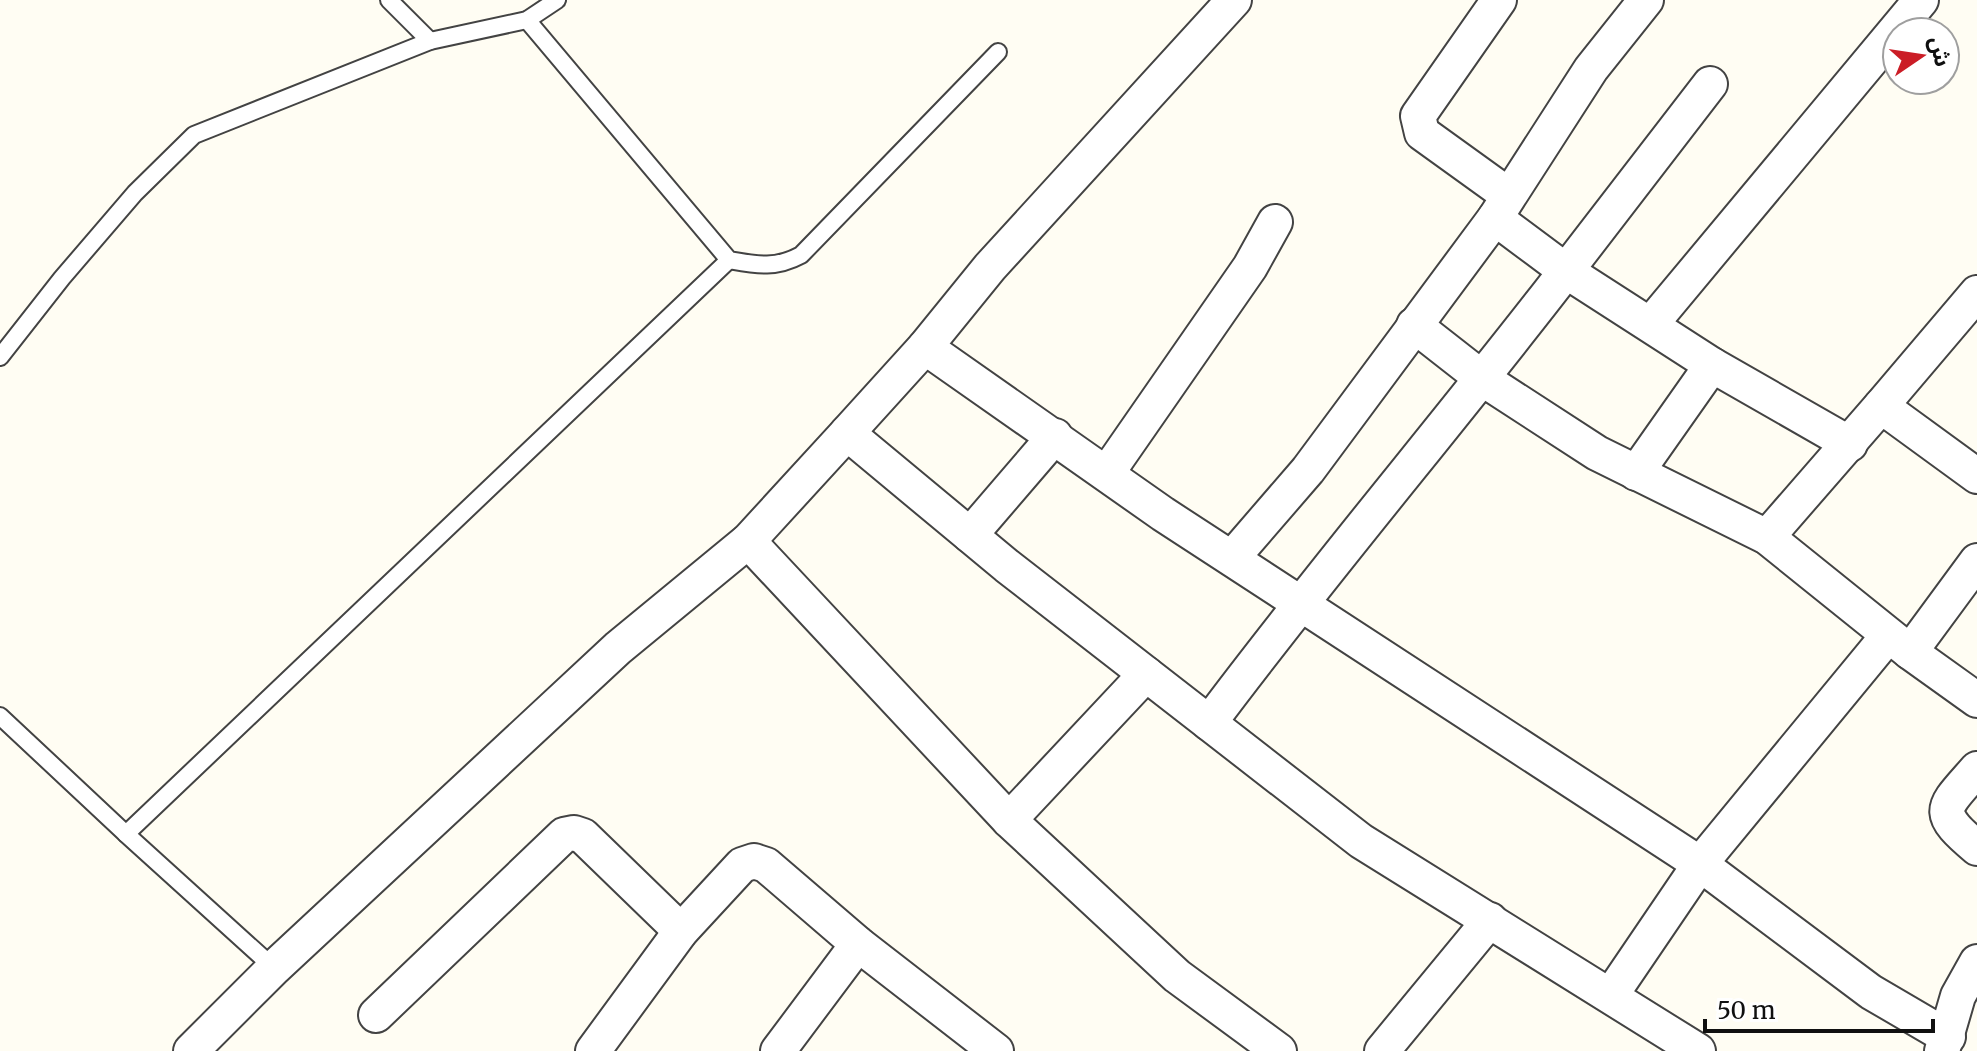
<svg xmlns="http://www.w3.org/2000/svg" width="1977" height="1051" font-family="Merriweather,'Noto Sans Arabic',serif">
<style>
.lines{fill:none;stroke-linecap:round;stroke-linejoin:round}
.service-casing{stroke:#434343;stroke-width:20}
.minor-casing{stroke:#434343;stroke-width:38}
.service{stroke:#fff;stroke-width:16}
.minor{stroke:#fff;stroke-width:34}
</style>
<rect width="100%" height="100%" fill="#fffdf3"/>
<g class="lines">
<defs>
<g id="service">
<polyline points="389,0 430,41"/>
<path d="M527,20l202,240c28,5 46,9 72,-5l197,-203"/>
<polyline points="0,357 62,278 135,193 194,135 430,41 527,20 557,0"/>
<polyline points="0,716 126,834 729,260"/>
<polyline points="126,834 274,968"/>
</g>
<g id="minor">
<polyline points="1234,0 990,267 925,347 1163,514 1700,864 1871,992 1948,1037"/>
<polyline points="1499,0 1418,116 1422,133 1508,195"/>
<polyline points="1495,218 1566,271 1710,84"/>
<polyline points="1651,324 1921,0"/>
<polyline points="1414,325 1483,379 1597,453 1767,537 1910,652 1977,561"/>
<polyline points="1881,406 1977,293"/>
<polyline points="847,433 925,347"/>
<polyline points="1107,473 1250,267 1275,222"/>
<polyline points="1636,473 1712,365"/>
<polyline points="970,535 1055,436"/>
<polyline points="1767,537 1881,406 1977,476"/>
<polyline points="748,541 1009,820 1177,976 1279,1051"/>
<polyline points="1232,558 1308,470 1495,218 1591,69 1646,0"/>
<polyline points="1910,652 1977,700"/>
<path d="M1209,723c115,-154 240,-300 357,-452l146,94 138,79"/>
<path d="M1977,769c-35,40 -44,42 0,79"/>
<polyline points="1009,820 1146,674"/>
<polyline points="1611,995 1700,864 1887,637"/>
<polyline points="376,1015 564,835 574,833 583,836 681,931"/>
<polyline points="191,1051 274,968 618,648 748,541 847,433 1007,566 1361,841 1698,1051"/>
<polyline points="593,1051 681,931 742,865 754,861 766,865 858,944 996,1051"/>
<polyline points="778,1051 858,944"/>
<polyline points="1382,1051 1490,920"/>
<polyline points="1942,1051 1958,996 1977,962"/>
</g>
</defs>
<!-- service casing -->
<use href="#service" class="service-casing"/>
<!-- minor casing -->
<use href="#minor" class="minor-casing"/>
<!-- service -->
<use href="#service" class="service"/>
<!-- minor -->
<use href="#minor" class="minor"/>
</g>
<!-- north arrow -->
<g transform="translate(1921 56) rotate(77)"><circle r="38" fill="#ffffff" stroke="#9f9f9f" stroke-width="2"/>
<path d="M0-6L14 30L0 20L-14 30Z" fill="#cb1d26"/>
<text y="-12" font-size="22" font-weight="bold" text-anchor="middle" fill="#101010">ش</text>
</g>
<!-- scale -->
<path d="M1705 1019v12h228v-12" fill="none" stroke="#101010" stroke-width="4"/>
<text x="1717" y="1019" font-size="24" fill="#101010" stroke="#ffffff" stroke-width="6" paint-order="stroke">50 m</text>
</svg>
